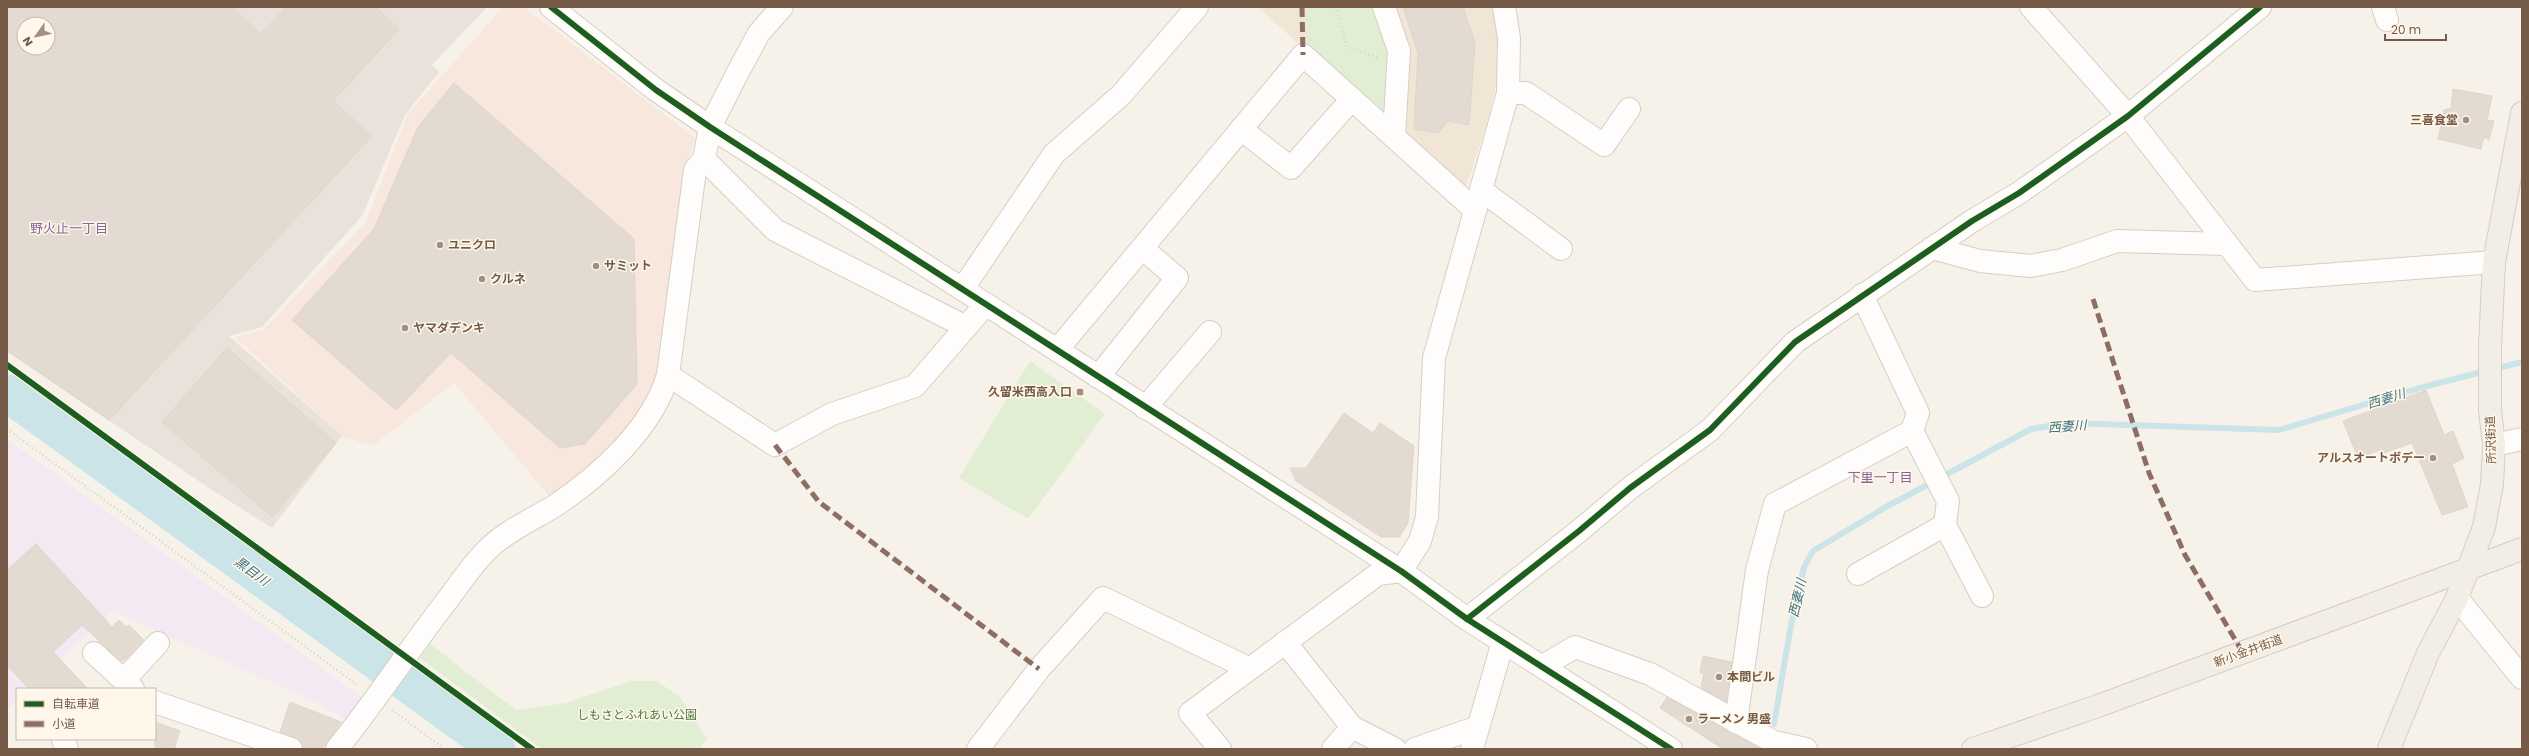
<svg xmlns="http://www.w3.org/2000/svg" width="2529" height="756" font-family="Poppins,'Noto Sans JP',sans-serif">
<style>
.residential{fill:#f1e5d6}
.commercial{fill:#f7e7dc}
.industrial{fill:#eae2da;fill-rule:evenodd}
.education{fill:#f4e8f2}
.green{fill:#e2eed3}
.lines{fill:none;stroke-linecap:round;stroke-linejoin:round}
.stream{stroke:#cae4e8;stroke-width:6}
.river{stroke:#cae4e8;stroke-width:37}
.building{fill:#e3dad1;stroke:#e0d5cb;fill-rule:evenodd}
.minor-casing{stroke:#d6cec6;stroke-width:24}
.major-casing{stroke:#d6ccc5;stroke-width:24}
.path{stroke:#d8d0c9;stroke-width:2.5;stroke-dasharray:1 3;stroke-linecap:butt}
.minor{stroke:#fefdfc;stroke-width:22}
.major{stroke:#f2eee5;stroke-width:22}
.quiet{stroke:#8d6e63;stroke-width:5;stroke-dasharray:10 5;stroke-linecap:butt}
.cycleway-casing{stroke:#fff8ea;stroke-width:8}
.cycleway{stroke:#1b5e20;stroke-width:6}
.poi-dot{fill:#a38f80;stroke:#fff8ea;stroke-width:1.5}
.labels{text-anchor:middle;stroke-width:3;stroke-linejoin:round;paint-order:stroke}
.poi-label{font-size:12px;font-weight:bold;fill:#765a48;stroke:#fff8ea;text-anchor:start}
.street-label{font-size:12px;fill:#765a48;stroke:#fff8ea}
.park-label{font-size:12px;fill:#507c40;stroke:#fff8ea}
.neighbourhood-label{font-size:13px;fill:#89649a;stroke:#fff8ea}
.water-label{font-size:13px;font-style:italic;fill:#3f7583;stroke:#fff8ea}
</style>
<rect width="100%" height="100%" fill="#f7f2e9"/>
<!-- residential -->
<polygon class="residential" points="1258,7 1491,7 1498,35 1498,77 1488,119 1465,191 1397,133"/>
<!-- commercial -->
<polygon class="commercial" points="503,7 524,7 695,138 687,164 659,398 555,503 454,383 372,446 342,436 235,337 263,330 366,222 408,114"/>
<!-- industrial -->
<path class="industrial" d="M7,7h480l-55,58 7,7 -34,43 -43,101 -100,111 -33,9 113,100 -70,92 -57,-36 -208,-140zM24,24h24v24h-24z"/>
<!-- education -->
<polygon class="education" points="7,439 363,698 348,721 318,703 112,611 29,689 17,689 17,700 7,710"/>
<!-- green -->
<g class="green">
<polygon points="1305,7 1380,7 1395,52 1391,126 1309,50"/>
<polygon points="1030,361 1105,414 1028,519 959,478"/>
<polygon points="430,644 516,710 566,703 631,681 657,681 681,698 707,739 699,749 542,749 420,658"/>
</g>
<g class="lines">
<!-- stream -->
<g class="stream">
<polyline points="2494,369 2522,362"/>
<polyline points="1774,724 1791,625 1804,567 1813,551 1886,507 2031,429 2068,423 2279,430 2423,387 2486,371"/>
</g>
<!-- river -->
<polyline class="river" points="7,393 497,749"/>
</g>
<!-- building -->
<g class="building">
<path d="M7,7h225l29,27 25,-27h90l23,22 -66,72 39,35 -263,284 -102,-70zM24,24h24v24h-24z"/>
<polygon points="1403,7 1463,7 1475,43 1469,125 1448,121 1438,133 1414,129 1418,53"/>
<polygon points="454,83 634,239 637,384 585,444 560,448 451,353 396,410 292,320 374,229 418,127"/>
<polygon points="2453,89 2492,96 2487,120 2494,121 2489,140 2484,137 2481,149 2438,139 2444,110 2451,108"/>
<polygon points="227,348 336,443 272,517 162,422"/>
<polygon points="2426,390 2444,435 2453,431 2464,458 2452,464 2468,507 2442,515 2412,443 2381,454 2380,450 2358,458 2343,421"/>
<polygon points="1344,413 1373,433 1380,423 1414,446 1408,523 1399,537 1381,537 1296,481 1290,468 1306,468"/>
<polygon points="36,544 112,627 119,620 126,627 129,625 144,640 125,660 121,661 82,625 53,652 88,689 29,689 7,665 7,570"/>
<polygon points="1703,656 1732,662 1726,702 1701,688 1704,674 1700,672"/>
<polygon points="1667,697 1729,732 1761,749 1723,749 1660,708"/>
<polygon points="290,702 341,722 325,746 320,749 303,749 300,741 280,732"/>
<polygon points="155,722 180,731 174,749 155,749"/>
</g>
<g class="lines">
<defs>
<g id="minor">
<polyline points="551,7 656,90 710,127 1401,571 1467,619 1671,749"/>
<polyline points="1384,7 1399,51 1394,136"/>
<polyline points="2031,7 2128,116 2255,280 2494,262"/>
<polyline points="2383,7 2387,20"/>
<polyline points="1508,93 1526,93 1604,145 1629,109"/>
<polyline points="1241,129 1291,168 1352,99"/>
<polyline points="704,159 775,230 966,327"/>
<polyline points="1481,190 1561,249"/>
<polyline points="1932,248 1980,261 2031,266 2062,260 2117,241 2227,244"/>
<polyline points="963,288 1054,154 1121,95 1197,7"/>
<polyline points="1057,350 1303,55 1475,210"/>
<polyline points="668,375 775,445 832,414 915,386 986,304"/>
<polyline points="1098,377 1177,278 1142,248"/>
<polyline points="1145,408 1210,332"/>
<polyline points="1912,431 1948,501 1945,525 1982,596"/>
<polyline points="2494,445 2522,439"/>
<polyline points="1858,574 1945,525"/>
<polyline points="2457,598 2522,678"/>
<polyline points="1467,619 1579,531 1630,488 1710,430 1795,342 1972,221 2019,193 2128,116 2260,7"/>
<polyline points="1285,642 1352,727 1395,749"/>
<polyline points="94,653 133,689"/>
<polyline points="1543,666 1575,647 1650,674 1774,742 1806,749"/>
<polyline points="124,680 158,643"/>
<polyline points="155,702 291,749"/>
<polyline points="1736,722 1757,570 1775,504 1912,431 1918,413 1862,295"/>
<polyline points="63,740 67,749"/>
<path d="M337,749c37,-46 69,-95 105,-142 15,-19 29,-42 47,-59 16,-16 44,-29 64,-41 46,-30 99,-78 115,-132l27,-205 9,-11 6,-32 28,-55 21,-39 23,-26"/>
<polyline points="978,749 1039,669 1103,598 1248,668"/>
<polyline points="1220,749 1190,713 1378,574 1401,571 1420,541 1427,517 1434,358 1508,93 1509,38 1504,7"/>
<polyline points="1333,749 1352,727"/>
<polyline points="1415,749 1478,727"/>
<polyline points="1472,749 1503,642"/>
</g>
<g id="major">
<polyline points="1973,749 2098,706 2522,549"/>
<polyline points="2389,749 2428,653 2457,598 2484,527 2492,484 2494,445 2490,410 2490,346 2494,262 2522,113"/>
</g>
</defs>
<!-- minor casing -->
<use href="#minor" class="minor-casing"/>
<!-- major casing -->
<use href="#major" class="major-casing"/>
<!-- path -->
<g class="path">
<polyline points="1336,7 1347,47 1379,58"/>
<polyline points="7,365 389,645"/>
<polyline points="7,429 359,686"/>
<polyline points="422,669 532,749"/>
<polyline points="392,710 444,749"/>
</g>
<!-- minor -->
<use href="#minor" class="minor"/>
<!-- major -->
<use href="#major" class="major"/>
<!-- quiet -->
<g class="quiet">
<polyline points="1302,7 1303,55"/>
<polyline points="2093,299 2149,473 2185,555 2243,653"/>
<polyline points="775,445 819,502 1039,669"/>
</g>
<defs>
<g id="cycleway">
<polyline points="551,7 656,90 710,127 1401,571 1467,619 1671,749"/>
<polyline points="7,365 532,749"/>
<polyline points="1467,619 1579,531 1630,488 1710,430 1795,342 1972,221 2019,193 2128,116 2260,7"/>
</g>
</defs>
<!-- cycleway casing -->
<use href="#cycleway" class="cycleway-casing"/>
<!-- cycleway -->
<use href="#cycleway" class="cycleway"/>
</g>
<!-- markers -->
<g class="poi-dot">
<circle cx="2466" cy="120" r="4"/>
<circle cx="440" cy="245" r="4"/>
<circle cx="596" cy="266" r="4"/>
<circle cx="482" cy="279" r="4"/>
<circle cx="405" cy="328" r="4"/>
<rect x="1076" y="388" width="8" height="8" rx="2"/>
<circle cx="2433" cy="458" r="4"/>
<circle cx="1719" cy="677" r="4"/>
<circle cx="1689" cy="719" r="4"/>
</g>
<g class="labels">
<!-- poi labels -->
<g class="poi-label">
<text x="2458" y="124" text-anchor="end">三喜食堂</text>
<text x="448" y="249">ユニクロ</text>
<text x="604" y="270">サミット</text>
<text x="490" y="283">クルネ</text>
<text x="413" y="332">ヤマダデンキ</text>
<text x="1072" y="396" text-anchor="end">久留米西高入口</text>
<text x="2425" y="462" text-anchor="end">アルスオートボデー</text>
<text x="1727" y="681">本間ビル</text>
<text x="1697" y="723">ラーメン 男盛</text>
</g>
<!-- street labels -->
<g class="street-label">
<text transform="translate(2491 440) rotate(-92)" y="4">所沢街道</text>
<text transform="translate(2248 651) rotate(-20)" y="4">新小金井街道</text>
</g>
<!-- park labels -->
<g class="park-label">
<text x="637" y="719">しもさとふれあい公園</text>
</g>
<!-- neighbourhood labels -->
<g class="neighbourhood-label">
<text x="69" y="233">野火止一丁目</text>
<text x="1880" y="482">下里一丁目</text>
</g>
<!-- water labels -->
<g class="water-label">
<text transform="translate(2386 398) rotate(-17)" y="5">西妻川</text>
<text transform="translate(2067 426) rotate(-4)" y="5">西妻川</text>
<text transform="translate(252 571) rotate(36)" y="5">黒目川</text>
<text transform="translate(1797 598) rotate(-77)" y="5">西妻川</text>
</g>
</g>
<!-- border -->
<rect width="2529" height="756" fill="none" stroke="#765a48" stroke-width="16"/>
<!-- legend -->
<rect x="16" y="688" width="140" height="52" fill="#fff8ea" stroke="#c8b9a9"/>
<rect x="24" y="701" width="20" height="6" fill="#1b5e20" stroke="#c8b9a9"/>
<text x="52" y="708" font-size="12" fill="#765a48">自転車道</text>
<rect x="24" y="721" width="20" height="6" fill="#8d6e63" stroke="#c8b9a9"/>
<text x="52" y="728" font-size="12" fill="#765a48">小道</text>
<!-- north arrow -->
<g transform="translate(36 36) rotate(237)"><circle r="19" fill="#fff8ea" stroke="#c8b9a9"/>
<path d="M0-3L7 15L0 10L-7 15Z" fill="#a38f80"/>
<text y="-6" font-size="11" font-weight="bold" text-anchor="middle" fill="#765a48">N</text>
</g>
<!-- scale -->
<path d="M2385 34v6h61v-6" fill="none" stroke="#765a48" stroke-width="2"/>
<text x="2391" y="34" font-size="12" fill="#765a48" stroke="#fff8ea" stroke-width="3" paint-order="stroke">20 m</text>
</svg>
